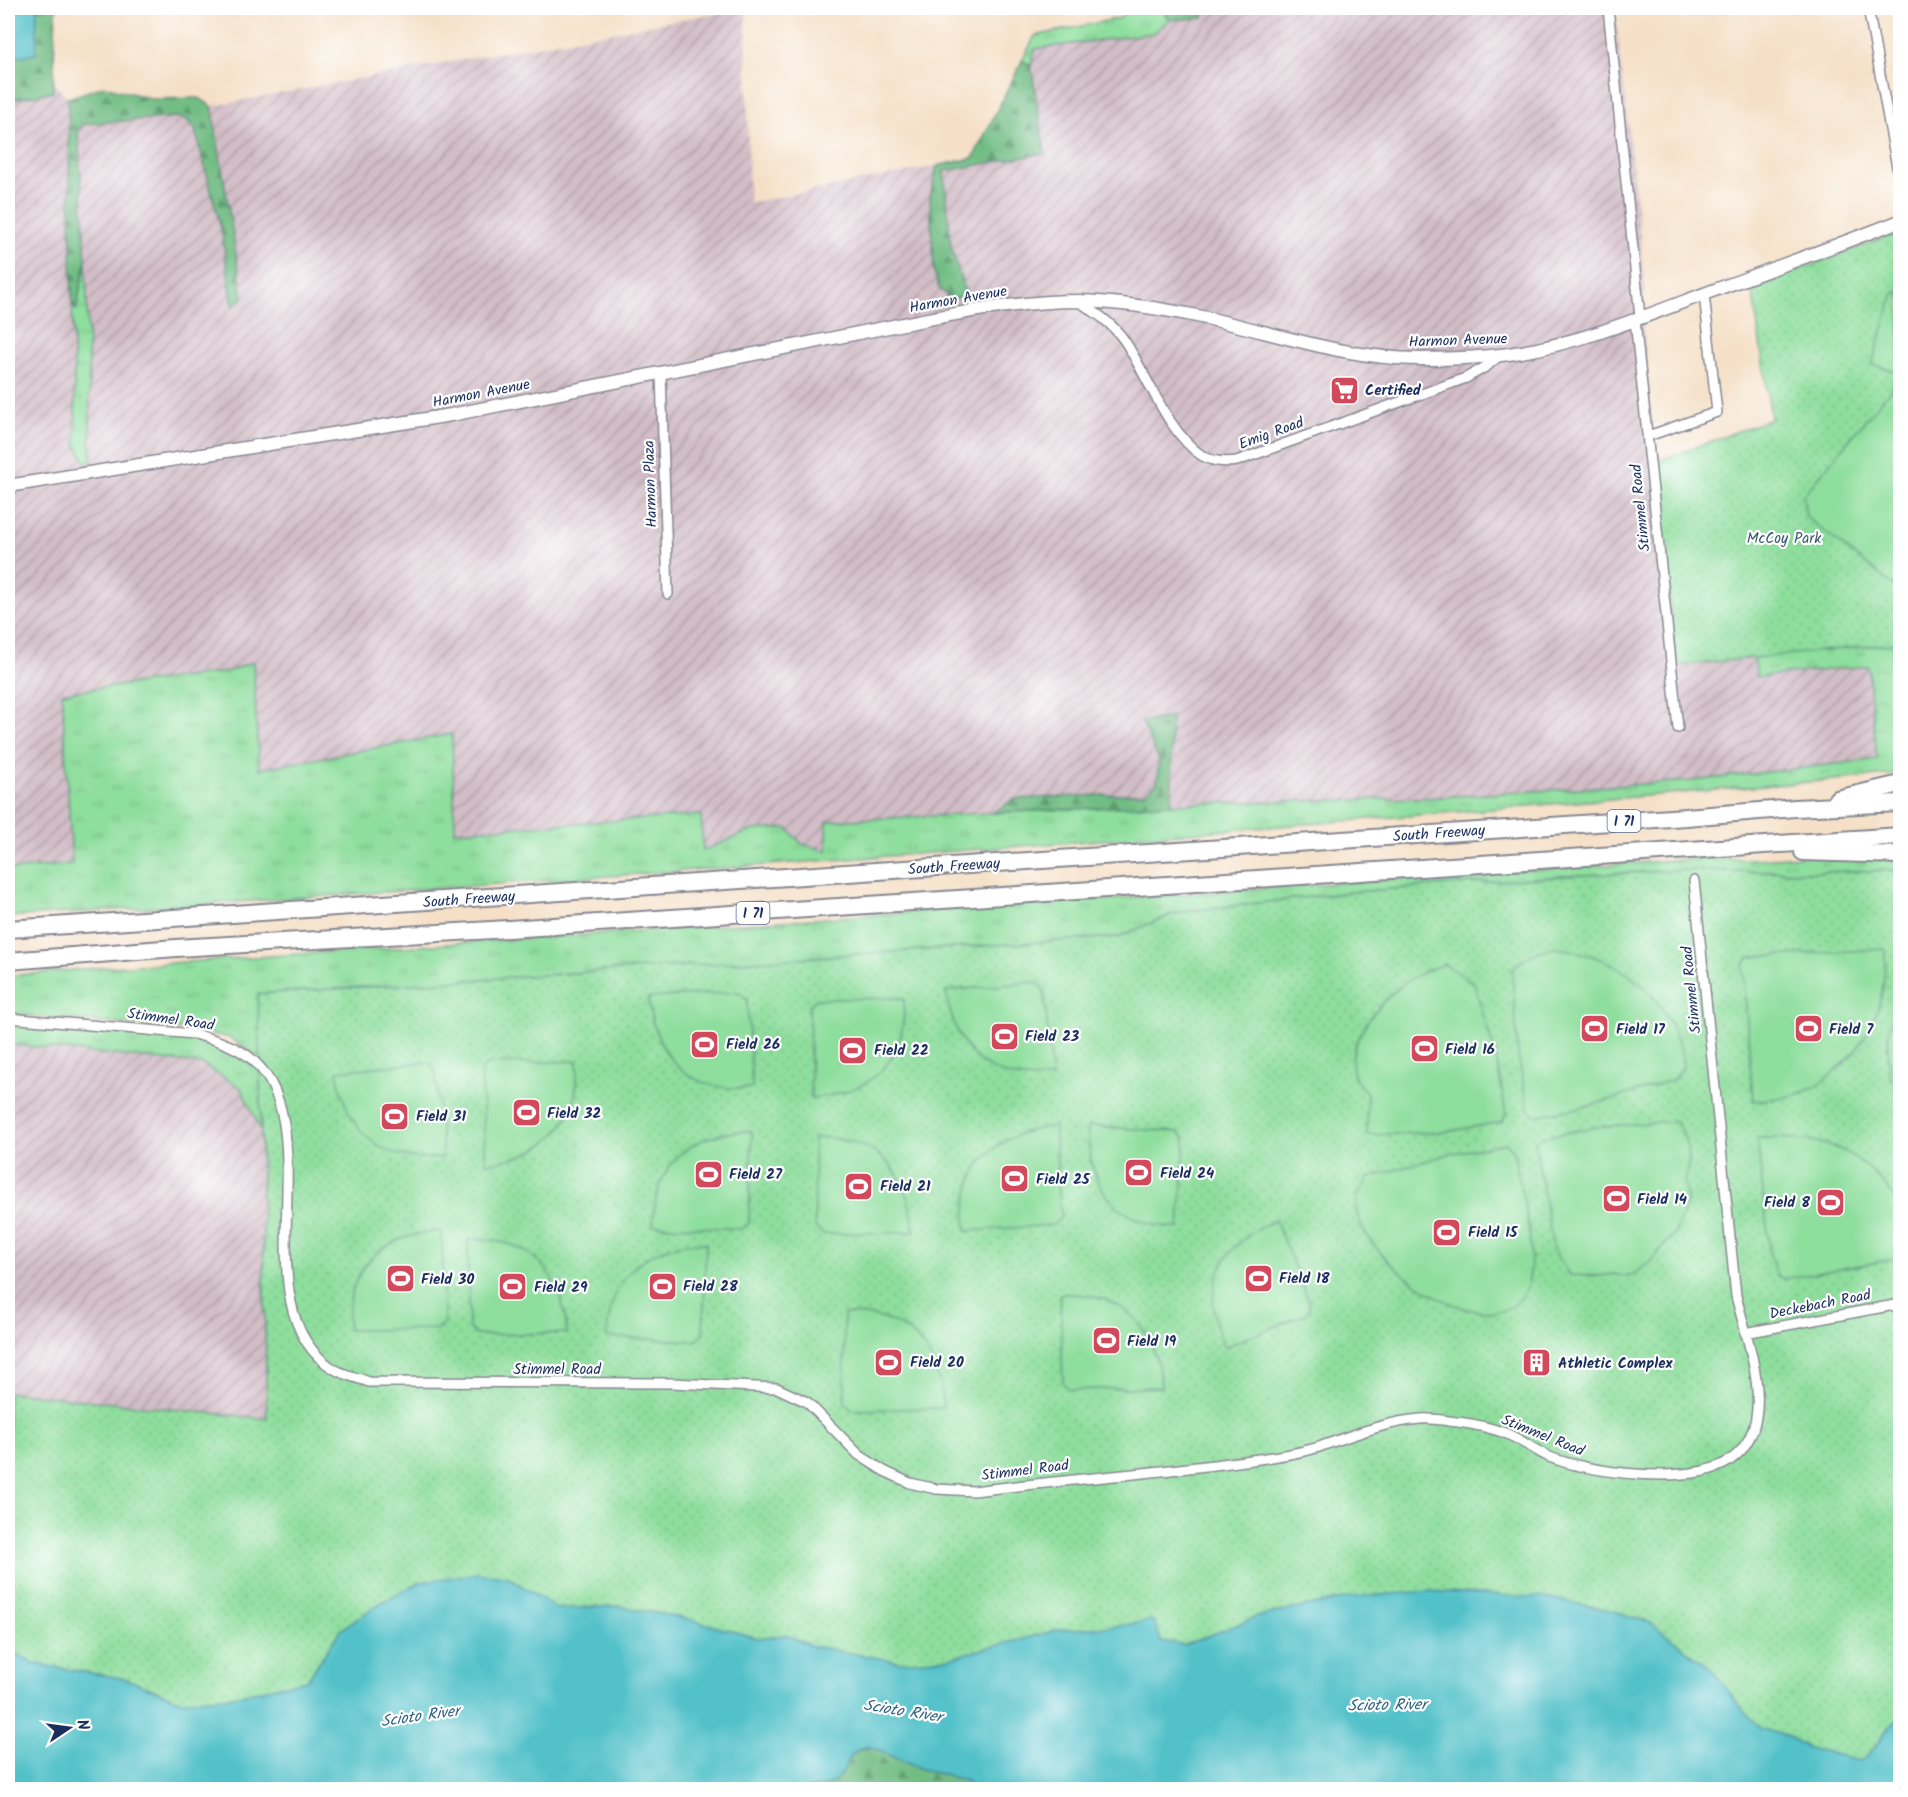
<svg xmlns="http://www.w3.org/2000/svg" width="1908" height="1797" font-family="Kalam,sans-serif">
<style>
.industrial{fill:url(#industrial-furrows)}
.grass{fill:url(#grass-tufts);stroke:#54867e;stroke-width:1.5}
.forest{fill:url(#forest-firs);stroke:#467671;stroke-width:1.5}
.park{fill:url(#park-dots);stroke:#54867e;stroke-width:1.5}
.garden{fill:#8ede9d;stroke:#54867e;stroke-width:1.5}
.water{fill:#53c1c9;stroke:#377894;stroke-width:1.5}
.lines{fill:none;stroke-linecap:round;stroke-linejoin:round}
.street-casing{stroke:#888892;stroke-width:12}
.secondary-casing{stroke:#888892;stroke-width:15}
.highway-casing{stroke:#888892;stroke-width:20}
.street{stroke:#fff;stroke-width:9}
.secondary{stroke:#fff;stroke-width:12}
.highway{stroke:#fff;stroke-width:16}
.labels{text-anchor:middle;stroke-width:4.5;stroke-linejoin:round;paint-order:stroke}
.shield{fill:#fff;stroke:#5f6d8e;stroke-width:1.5}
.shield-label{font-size:14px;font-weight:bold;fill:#1b2f5e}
.street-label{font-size:15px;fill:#1b2f5e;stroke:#fff}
.poi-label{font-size:15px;font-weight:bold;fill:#1b2f5e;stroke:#fff;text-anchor:start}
.park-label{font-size:15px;fill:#385b6e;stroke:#fff}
.water-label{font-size:16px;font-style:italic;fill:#2f6283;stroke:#fff}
</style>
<defs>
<pattern id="industrial-furrows" width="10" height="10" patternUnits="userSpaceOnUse" patternTransform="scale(1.5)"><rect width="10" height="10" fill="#d2bdc6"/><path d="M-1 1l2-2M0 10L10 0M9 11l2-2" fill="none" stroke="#aa9aa4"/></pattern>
<pattern id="grass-tufts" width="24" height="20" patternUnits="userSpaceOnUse" patternTransform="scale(1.5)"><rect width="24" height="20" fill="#8ede9d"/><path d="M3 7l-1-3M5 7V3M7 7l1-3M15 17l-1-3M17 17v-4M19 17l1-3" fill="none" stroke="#7abf8a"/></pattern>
<pattern id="forest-firs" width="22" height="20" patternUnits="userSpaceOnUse" patternTransform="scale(1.5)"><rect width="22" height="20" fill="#72bd84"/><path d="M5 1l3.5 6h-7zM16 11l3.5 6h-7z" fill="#5d9a6f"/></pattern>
<pattern id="park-dots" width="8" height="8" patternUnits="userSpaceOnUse" patternTransform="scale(1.5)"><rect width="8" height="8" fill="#8ede9d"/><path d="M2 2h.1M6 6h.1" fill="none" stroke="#7abf8a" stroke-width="1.8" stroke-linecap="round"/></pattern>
</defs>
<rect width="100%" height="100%" fill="#fff"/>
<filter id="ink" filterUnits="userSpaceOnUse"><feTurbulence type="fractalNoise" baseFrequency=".0167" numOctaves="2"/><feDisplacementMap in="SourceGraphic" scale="12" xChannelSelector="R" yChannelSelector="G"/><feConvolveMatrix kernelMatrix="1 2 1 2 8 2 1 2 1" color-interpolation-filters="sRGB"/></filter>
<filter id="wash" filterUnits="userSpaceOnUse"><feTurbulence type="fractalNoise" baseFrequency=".008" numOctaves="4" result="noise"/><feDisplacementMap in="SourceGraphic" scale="24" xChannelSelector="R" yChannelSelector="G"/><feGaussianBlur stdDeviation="1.35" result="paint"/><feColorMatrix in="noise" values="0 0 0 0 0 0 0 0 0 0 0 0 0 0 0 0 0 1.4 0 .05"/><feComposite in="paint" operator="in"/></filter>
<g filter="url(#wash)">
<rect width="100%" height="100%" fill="#f5e0c7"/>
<!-- industrial -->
<g class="industrial">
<polygon points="743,8 746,8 749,203 937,166 930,198 950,299 966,296 951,247 944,171 1045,153 1031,65 1035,49 1153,33 1169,20 1203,18 1204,8 1615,8 1645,283 1643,329 1677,665 1754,657 1758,677 1868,666 1877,758 1691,781 1426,798 1172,804 1171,717 1142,722 1159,760 1157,784 1145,793 1014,799 992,813 827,821 827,851 752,830 703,851 700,815 455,831 452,734 258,769 252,662 226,672 62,693 72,864 8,870 8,100 52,92 54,84 68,98 76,444 85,462 91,461 86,261 78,131 83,124 178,117 187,120 195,129 221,229 233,305 243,298 212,106"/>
<polygon points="8,1044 202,1064 241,1088 261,1131 267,1420 8,1392"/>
</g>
<!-- grass -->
<g class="grass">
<polygon points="1129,8 1161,8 1169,20 1154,33 1035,49 1031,65 1022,61 1035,36 1120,18"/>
<polygon points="86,261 91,461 85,462 76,444 72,304 76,309"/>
<path d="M1900,643v131c-630,56 -1261,102 -1892,143v-47l64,-6 -10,-171 164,-21 27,-10 6,107 193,-35 3,97 246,-16 2,36 49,-21 35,-2 15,16 25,7v-30l345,-17 254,-6 265,-17 186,-22 -9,-93 -111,11 -3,-20z"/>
<polygon points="1900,849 1900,870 1816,872 1683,870 1565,876 1352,892 1176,913 1118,937 259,994 260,1058 230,1038 198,1031 8,1014 8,976 96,968 1704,858 1757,859"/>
<path d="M8,1023l182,14c34,7 44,12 70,35l5,261 -4,-202 -20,-43 -39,-24 -194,-20z"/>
</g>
<!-- forest -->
<g class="forest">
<polygon points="37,8 56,8 53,92 8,100 8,58 36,54"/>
<polygon points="1161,8 1204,8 1203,18 1169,20"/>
<polygon points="1022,61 1031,65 1045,153 944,171 951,247 967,297 950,299 939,288 934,271 930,198 937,166 973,158"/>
<polygon points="104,86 153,99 199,98 212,106 243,298 233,306 221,229 195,129 187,120 177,117 83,124 78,131 86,261 76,310 72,304 68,98"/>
<polygon points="1171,717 1172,804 992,813 1014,799 1145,793 1157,783 1159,760 1142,722"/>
<path d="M868,1746l53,23 46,12 7,8 -175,1c12,-2 28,-2 37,-10 15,-15 7,-26 32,-34z"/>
</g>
<!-- park -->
<g class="park">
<polygon points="1900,232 1900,643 1677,666 1655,462 1771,419 1752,287"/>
<path d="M1683,870l133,2 84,-2v849c-17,9 -22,31 -39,42l-53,-13 -17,-10 -31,-10 -79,-82 -30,-23 -37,-12 -66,-13 -195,-1 -93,19 -75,29 -24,-4 -9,-21 -31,6 -63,4 -109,28 -49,4 -88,-16 -26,-11 -28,3 -71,-19 -70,-13 -60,3 -50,-33 -87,6 -41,22 -38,26 -34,50 -66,15 -59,6 -56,-22 -90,-15 -28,-14v-258l259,27 -9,-425 860,-57 58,-24 176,-21 213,-16z"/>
</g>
<!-- garden -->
<g class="garden">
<polygon points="1894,292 1900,294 1900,373 1872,364"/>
<polygon points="1900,378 1900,591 1806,517 1803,496"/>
<path d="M1553,948c52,4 97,32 119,79 6,13 11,26 11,40l-10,13 -80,25 -58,11 -7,-7 -10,-55 -6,-84c11,-13 25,-19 41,-22z"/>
<path d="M1885,949c2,49 -13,92 -51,123 -6,4 -12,11 -18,14 -19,11 -42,13 -63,15l-10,-135 7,-9z"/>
<path d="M1444,964l30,19 22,74 10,57 -4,8 -58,10 -77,3v-42c-39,-34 9,-89 39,-111 11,-8 24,-13 38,-18z"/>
<path d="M1036,982l8,7 8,89c-64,6 -97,-26 -106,-87z"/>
<path d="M739,992l8,7 5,89c-63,5 -96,-29 -104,-90z"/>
<path d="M1900,994v85l-9,1c-6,-30 -3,-58 9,-86z"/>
<path d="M904,998c3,64 -32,95 -93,100l-2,-92 7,-7z"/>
<path d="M577,1061c4,63 -30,96 -91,102l-5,-92 7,-7z"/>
<path d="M428,1062l7,7 8,88c-63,7 -97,-25 -106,-86z"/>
<polygon points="1676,1121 1685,1139 1689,1161 1684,1182 1687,1203 1675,1233 1650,1262 1633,1275 1626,1277 1614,1274 1599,1276 1569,1275 1553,1248 1535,1143 1539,1138 1596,1127"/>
<path d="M1054,1126l7,91 -7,8 -88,6c-5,-63 26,-97 88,-105z"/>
<path d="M1088,1126l91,6 6,7 -6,89c-63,-3 -92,-41 -91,-102z"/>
<path d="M752,1131l-3,92 -8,6 -88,-4c2,-63 37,-93 99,-94z"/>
<path d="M814,1138c64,-2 95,33 100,94l-91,2 -8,-7z"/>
<path d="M1757,1138c50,0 89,2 123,42 7,8 15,16 19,26 5,12 2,38 1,52l-116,21 -7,-3 -7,-21z"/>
<path d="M1506,1143l7,7c7,37 27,105 13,139 -28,67 -171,-28 -170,-86 1,-10 8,-16 12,-25l81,-24z"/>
<path d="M1275,1220l35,84 -4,10 -82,33c-25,-59 -5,-101 51,-127z"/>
<path d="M442,1231l2,91 -7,7 -89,1c-2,-63 33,-95 94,-99z"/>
<path d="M468,1239c63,-2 94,33 99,94l-91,2 -7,-7z"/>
<path d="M687,1243h19l-3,91 -7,7 -89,-4c2,-53 27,-84 80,-94z"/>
<path d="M1060,1294c64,-2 96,31 101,93l-91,3 -7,-7z"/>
<path d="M844,1314c63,-2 95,33 99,94l-91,2 -7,-7z"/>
</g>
<!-- water -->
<g class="water">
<polygon points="8,8 37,8 36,54 8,58"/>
<path d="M477,1573l30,3 50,33 60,-3 70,13 71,19 28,-3 26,11 88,16 49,-4 109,-28 63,-4 32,-6 8,21 24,4 75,-29 93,-19 77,-6 118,7 66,13 37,12 62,47 24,33 23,25 31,10 17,10 53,13c17,-11 22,-33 39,-42v70l-926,1 -7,-9 -46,-12 -53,-23c-25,8 -17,20 -32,34 -9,8 -25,8 -37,10h-760l-31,-7v-133l28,14 90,15 56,22 59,-6 66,-15 34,-50 38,-26 41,-22z"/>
</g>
</g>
<g filter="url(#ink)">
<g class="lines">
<defs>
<g id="street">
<polyline points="1608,8 1640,317"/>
<polyline points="1868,8 1900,184"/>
<path d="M1078,301c17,11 34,22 46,39 23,34 43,92 77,115 11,7 23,8 36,6l229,-83 21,-12 13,-11"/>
<polyline points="1635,320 1678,728"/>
<polyline points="661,373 668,594"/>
<polyline points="1648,436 1717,412 1704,294"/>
<path d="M8,1018l186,16c19,5 37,10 54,22 86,65 -12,253 86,313 10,6 24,9 35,13l303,1 105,5 30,14 52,53 25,16 26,12 26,6 38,2c95,-12 190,-18 285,-32 19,-3 42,-6 60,-12 34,-12 66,-25 101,-28 13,-1 26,2 38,3 15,2 33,6 47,11 15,6 28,16 42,23 40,17 144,30 182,5 52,-35 19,-116 7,-165l-42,-415"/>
<polyline points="1745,1333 1900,1304"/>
</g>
<path id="secondary" d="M8,486l443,-71 477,-96c49,-9 99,-18 150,-18 40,1 80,7 119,15 73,15 147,43 222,43 32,0 65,-1 96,-6 67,-10 133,-38 197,-62 63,-23 126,-46 188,-70"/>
<g id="highway">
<polyline points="1837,799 1900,784"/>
<polyline points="1803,852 1900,855"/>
<polyline points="8,929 1686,817 1795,808 1900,803"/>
<polyline points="8,961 176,948 492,930 1900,836"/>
</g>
</defs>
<!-- street casing -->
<use href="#street" class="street-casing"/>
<!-- secondary casing -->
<use href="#secondary" class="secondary-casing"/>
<!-- highway casing -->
<use href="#highway" class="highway-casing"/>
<!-- street -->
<use href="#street" class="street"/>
<!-- secondary -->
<use href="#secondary" class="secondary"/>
<!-- highway -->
<use href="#highway" class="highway"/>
</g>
</g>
<!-- icons -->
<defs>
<symbol id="supermarket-square" viewBox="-11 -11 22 22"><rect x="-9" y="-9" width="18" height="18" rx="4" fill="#d1495b" stroke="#fff"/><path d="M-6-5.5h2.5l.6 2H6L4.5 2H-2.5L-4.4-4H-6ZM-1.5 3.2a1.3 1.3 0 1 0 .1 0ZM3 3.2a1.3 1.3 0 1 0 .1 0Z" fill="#fff"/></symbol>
<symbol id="stadium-square" viewBox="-11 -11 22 22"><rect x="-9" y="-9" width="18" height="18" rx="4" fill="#d1495b" stroke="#fff"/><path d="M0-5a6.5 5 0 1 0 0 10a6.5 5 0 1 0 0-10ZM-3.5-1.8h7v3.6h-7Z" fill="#fff"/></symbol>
<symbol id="building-square" viewBox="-11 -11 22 22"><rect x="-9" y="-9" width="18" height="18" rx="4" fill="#d1495b" stroke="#fff"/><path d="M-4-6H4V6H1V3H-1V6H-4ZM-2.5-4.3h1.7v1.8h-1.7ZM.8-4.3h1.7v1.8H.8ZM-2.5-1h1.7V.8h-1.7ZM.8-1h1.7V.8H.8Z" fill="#fff"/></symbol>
</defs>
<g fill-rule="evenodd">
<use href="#supermarket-square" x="1328" y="374" width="33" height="33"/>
<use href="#stadium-square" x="1578" y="1012" width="33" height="33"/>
<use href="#stadium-square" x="1792" y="1012" width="33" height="33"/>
<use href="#stadium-square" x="988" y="1020" width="33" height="33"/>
<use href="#stadium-square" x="688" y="1028" width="33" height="33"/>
<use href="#stadium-square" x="1408" y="1032" width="33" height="33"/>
<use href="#stadium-square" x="836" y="1034" width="33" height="33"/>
<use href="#stadium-square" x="510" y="1096" width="33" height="33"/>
<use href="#stadium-square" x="378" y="1100" width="33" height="33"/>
<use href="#stadium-square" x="1122" y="1156" width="33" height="33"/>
<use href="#stadium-square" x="692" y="1158" width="33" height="33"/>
<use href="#stadium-square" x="998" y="1162" width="33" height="33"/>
<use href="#stadium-square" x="842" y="1170" width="33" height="33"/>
<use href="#stadium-square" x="1600" y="1182" width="33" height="33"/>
<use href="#stadium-square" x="1814" y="1186" width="33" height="33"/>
<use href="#stadium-square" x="1430" y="1216" width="33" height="33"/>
<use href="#stadium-square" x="1242" y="1262" width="33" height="33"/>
<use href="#stadium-square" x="384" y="1262" width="33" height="33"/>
<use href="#stadium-square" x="646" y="1270" width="33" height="33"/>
<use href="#stadium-square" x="496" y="1270" width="33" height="33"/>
<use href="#stadium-square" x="1090" y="1324" width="33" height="33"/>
<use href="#stadium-square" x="872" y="1346" width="33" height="33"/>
<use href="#building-square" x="1520" y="1346" width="33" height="33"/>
</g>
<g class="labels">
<!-- shield labels -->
<g class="shield">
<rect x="1607.5" y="810" width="33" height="22" rx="4.5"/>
<rect x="736.5" y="902" width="33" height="22" rx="4.5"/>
</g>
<g class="shield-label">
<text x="1624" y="826">I 71</text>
<text x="753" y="918">I 71</text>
</g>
<!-- street labels -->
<g class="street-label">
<text transform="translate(958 299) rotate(-10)" y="5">Harmon Avenue</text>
<text transform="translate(1458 340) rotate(-2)" y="5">Harmon Avenue</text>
<text transform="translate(481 393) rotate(-11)" y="5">Harmon Avenue</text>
<text transform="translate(1271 433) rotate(-20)" y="5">Emig Road</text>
<text transform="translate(650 484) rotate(-92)" y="5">Harmon Plaza</text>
<text transform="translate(1640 508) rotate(-96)" y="5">Stimmel Road</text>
<text transform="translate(1439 833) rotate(-4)" y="5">South Freeway</text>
<text transform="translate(954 866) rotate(-4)" y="5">South Freeway</text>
<text transform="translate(469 899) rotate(-4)" y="5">South Freeway</text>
<text transform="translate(1691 990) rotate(-96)" y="5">Stimmel Road</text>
<text transform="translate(171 1019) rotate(8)" y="5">Stimmel Road</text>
<text transform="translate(1820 1304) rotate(-11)" y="5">Deckebach Road</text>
<text x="557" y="1374">Stimmel Road</text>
<text transform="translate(1543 1435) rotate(22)" y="5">Stimmel Road</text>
<text transform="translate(1025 1470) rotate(-7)" y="5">Stimmel Road</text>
</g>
<!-- poi labels -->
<g class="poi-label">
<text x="1365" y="395">Certified</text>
<text x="1616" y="1034">Field 17</text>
<text x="1829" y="1034">Field 7</text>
<text x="1025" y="1041">Field 23</text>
<text x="726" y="1049">Field 26</text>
<text x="1445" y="1054">Field 16</text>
<text x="874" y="1055">Field 22</text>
<text x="547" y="1118">Field 32</text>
<text x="416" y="1121">Field 31</text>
<text x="1160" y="1178">Field 24</text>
<text x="729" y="1179">Field 27</text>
<text x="1036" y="1184">Field 25</text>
<text x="880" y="1191">Field 21</text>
<text x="1637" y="1204">Field 14</text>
<text x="1810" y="1207" text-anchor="end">Field 8</text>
<text x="1468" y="1237">Field 15</text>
<text x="1279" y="1283">Field 18</text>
<text x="421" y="1284">Field 30</text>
<text x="683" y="1291">Field 28</text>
<text x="534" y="1292">Field 29</text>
<text x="1127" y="1346">Field 19</text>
<text x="910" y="1367">Field 20</text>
<text x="1558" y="1368">Athletic Complex</text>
</g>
<!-- park labels -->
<g class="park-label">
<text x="1784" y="543">McCoy Park</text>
</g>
<!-- water labels -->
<g class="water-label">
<text transform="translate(1387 1704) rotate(-1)" y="6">Scioto River</text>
<text transform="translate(903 1710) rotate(9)" y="6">Scioto River</text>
<text transform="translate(420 1715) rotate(-8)" y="6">Scioto River</text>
</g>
</g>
<!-- margin -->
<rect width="1908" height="1797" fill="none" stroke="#fff" stroke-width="30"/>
<!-- north arrow -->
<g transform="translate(69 1728) rotate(77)" stroke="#ffffff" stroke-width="4.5" paint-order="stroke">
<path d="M0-4.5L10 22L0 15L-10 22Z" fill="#1b2f5e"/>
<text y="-9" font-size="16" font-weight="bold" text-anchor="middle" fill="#1b2f5e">N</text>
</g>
</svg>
